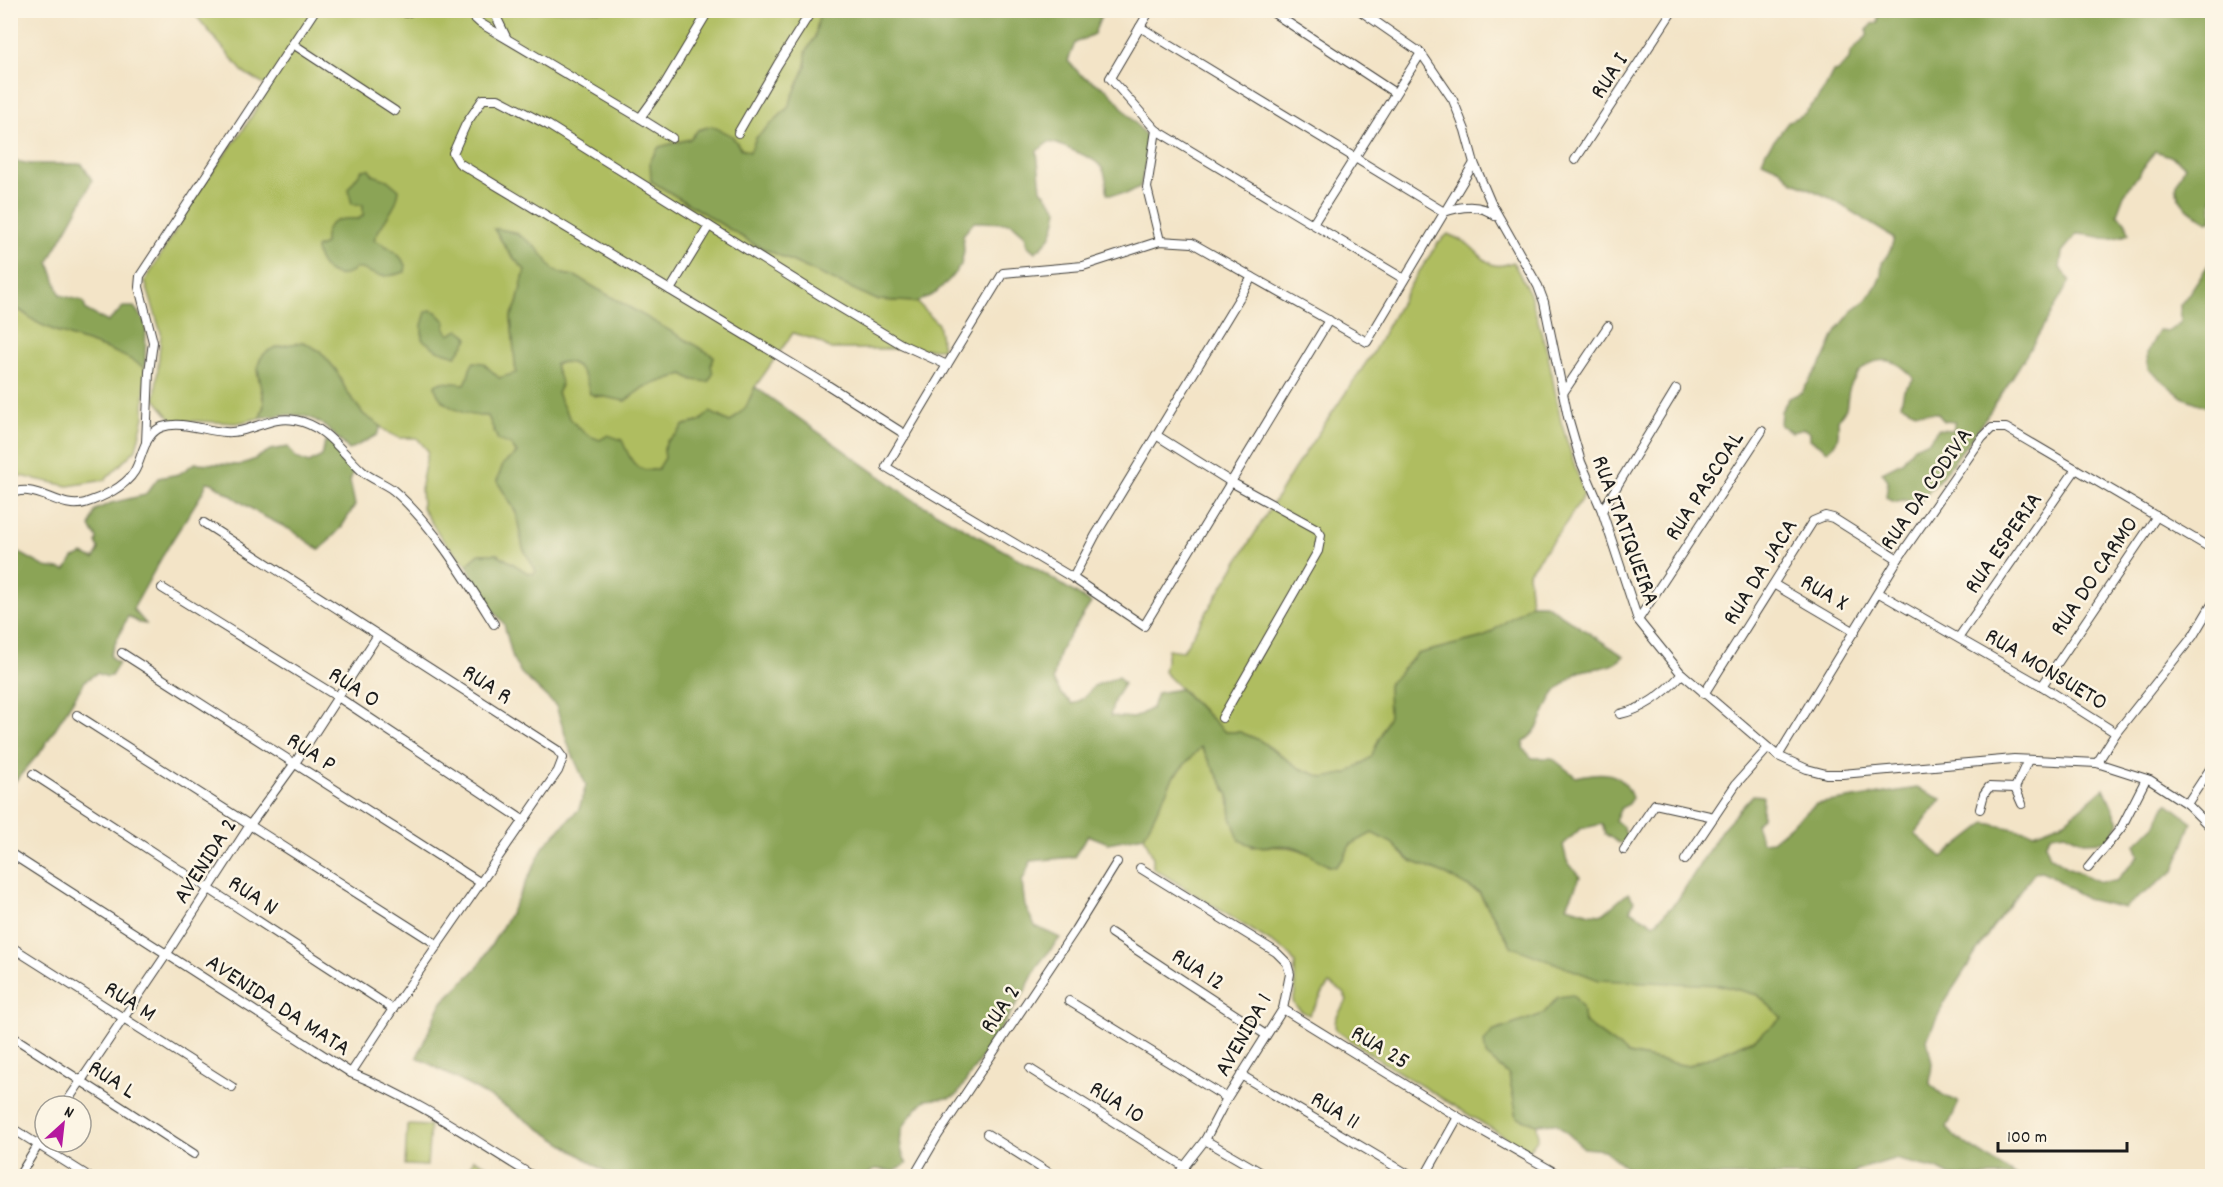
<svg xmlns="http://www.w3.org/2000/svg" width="2223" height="1187" font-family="Dekko,sans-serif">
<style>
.green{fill:#afbd60;stroke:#666c3e;stroke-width:1.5}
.forest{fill:#8ba456;stroke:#546039;stroke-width:1.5}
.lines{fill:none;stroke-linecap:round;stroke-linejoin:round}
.minor-casing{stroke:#3c3a36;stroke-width:10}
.minor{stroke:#fff;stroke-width:8}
.labels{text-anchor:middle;stroke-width:5;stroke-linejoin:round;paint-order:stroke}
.street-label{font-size:24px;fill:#1c1c1c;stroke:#fcf5e5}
</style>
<rect width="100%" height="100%" fill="#fcf5e5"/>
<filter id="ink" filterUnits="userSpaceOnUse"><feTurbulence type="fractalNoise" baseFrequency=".0167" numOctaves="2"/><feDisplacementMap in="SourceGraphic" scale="12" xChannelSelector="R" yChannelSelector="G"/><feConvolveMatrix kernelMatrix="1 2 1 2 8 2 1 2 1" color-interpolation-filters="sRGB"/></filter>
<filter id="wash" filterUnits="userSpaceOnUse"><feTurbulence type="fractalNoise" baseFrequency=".008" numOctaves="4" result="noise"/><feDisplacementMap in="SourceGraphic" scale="24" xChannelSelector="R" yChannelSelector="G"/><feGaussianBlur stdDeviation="1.35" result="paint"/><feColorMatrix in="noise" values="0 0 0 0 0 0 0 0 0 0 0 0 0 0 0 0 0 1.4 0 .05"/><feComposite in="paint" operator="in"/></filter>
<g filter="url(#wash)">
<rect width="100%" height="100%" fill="#f3e4c7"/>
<!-- green -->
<g class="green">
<path d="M192,11h630l-3,5 -4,21 -9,15v14l-19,43 -31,29 -6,15 -9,-4 -9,-13 -20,-10 -14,4 -7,9 -32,9 -8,33 101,62 125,57 40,2 21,22 5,25h-112l-15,-9 -23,-7 -38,54 -9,20 -16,16 -10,-7 -36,9 -7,9 -10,7 -3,8 1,9 -6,11c-16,4 -26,-2 -32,-17l-40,-16 -20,-20 -10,-23 4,-7 -6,-22c24,-8 31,13 39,32l15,1 16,4 19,-14 39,-13 10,6 18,-15 3,-8 -139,-81 -13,-2 -11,-6 -14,-19 -22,-17 -21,-3 16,25 15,16 -8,34 -6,13 5,57 -17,4 -16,-15 -13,5v9l-5,7 -30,1c2,22 35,32 53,31l10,24 13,5 6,9 -20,27 19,31 7,36 13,23 -2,3 -6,-1 -31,-19h-18l-12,11 -25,-26 -20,-31 -1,-23 7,-34 -11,-13h-18l-10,-5 -25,-18 -17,-23 -11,-22 -16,-19 -17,-9 -29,6 -17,23 7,33 -4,14 -23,5 -65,-3 -17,-21 6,-66 -16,-52 59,-98 39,-53 26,-42 -26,-16z"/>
<path d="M1448,234c7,4 16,6 21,11 17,14 20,27 44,17l17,32 18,61 13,67 23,73 -18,28 -38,50 3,31 -47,33 -67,17 -29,31 1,31 -18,42 -23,15 -24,5 -25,-10 -40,-28 -19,-8h-15l-61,-60 4,-23 15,2 111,-182 78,-115 39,-70 27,-41z"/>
<path d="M10,306c14,4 20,14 32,19 34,16 72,22 103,43l-1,49 -8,32 -31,31 -37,6 -57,-12z"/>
<path d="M1201,747l28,48 2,22 21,30c34,-1 48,-3 76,19l16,-8 6,-13 22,-12 20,10 17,17 38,15 32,18 33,54 208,38 38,10 25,23 -28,21 -67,27 -60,-12 -44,-32 -2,-15 -24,-10 -15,17 -51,18 -6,23 23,20 8,42 20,7 1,14 -10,13 -149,-91 -43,-30c-4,-12 6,-20 11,-30 -3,-9 -10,-13 -18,-16 -8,10 -12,21 -20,31l-8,-4 -8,-8c4,-13 1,-26 2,-40l-8,-11 -134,-84v-10l-9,-22 30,-60z"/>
<polygon points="407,1125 430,1126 427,1166 405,1165"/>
<polygon points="474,1159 507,1176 465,1176"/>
</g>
<!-- forest -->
<g class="forest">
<path d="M1954,10l258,1v209l-4,2c-14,-8 -35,-20 -31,-39 2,-6 6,-12 8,-18l-15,-9 -15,-5 -31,44 -7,19 9,8 3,12c-27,10 -28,0 -52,0l-15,18 -2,16 10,13c-45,78 -90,154 -150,221l-17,-2 -9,2 -8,-5 2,-17 -6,-8 20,-10 12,-15 15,-6 9,-12 15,1 2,-8 -11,-1 -7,-8c-18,-2 -19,3 -36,-9l3,-14 10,-11c-20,-27 -48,-24 -63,6 -4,7 -3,16 -5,23 -2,4 -6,8 -8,12 1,15 1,21 -10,31l-18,-12v-7l-6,-3 -12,3 -12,-7 1,-14 8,-13 13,-6 22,-33 13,-29 17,-21 12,-9 11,-15 4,-10 1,-12 8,-12 4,-13 -64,-40 -38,-17 -12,-12 -18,-8 4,-10 23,-30 15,-7 11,-12 10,-14 8,-16 5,-1 11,-11 1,-7 17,-17v-6l5,-6 6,-2v-7l4,-4h62l3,3z"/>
<path d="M822,11h281l-9,23 -19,9 -7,18 13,14 27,15 38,46v26l-6,25 -14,7h-19c0,-24 -4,-31 -26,-40 -11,-4 -20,-10 -32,-12l-12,9 4,38 17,21c-4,20 -5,29 -23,42l-8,-7 -2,-10 -14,-12 -37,-1 -11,13 1,16 -3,14 -12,15 -15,14 -17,8 -40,-2 -125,-57 -101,-62 -1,-20 9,-14 31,-8 8,-9 14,-4 20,10 9,13 9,3 6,-14 31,-29 19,-43v-14l9,-15 4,-21z"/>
<path d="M10,160l20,4h52l10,16c-12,29 -30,54 -43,82l11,33 23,6 3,9 22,12 15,-15h11l12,16 -1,45c-31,-21 -69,-27 -103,-43 -12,-5 -18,-15 -31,-19z"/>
<path d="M369,169l4,6 14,5 12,10c-2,20 -18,32 -25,50 15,7 23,11 32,25l-1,7c-10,3 -21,6 -31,2 -8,-3 -9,-5 -19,-6 -16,18 -38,0 -39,-20l9,-4c-2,-24 14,-26 33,-25l5,-3v-11l-11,-1 -4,-15 14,-19z"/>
<path d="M494,229c20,0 38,12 51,29 3,3 4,8 8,11 6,5 14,6 22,7l139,80 -3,9 2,9 -5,8 -15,-2 -10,-6 -39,13 -19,14 -35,-7c-4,-19 -12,-38 -35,-30 1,14 11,14 2,29 9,22 20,40 43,47l8,-5 14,5c8,18 12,35 36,29l7,-11 -1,-9 3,-8 10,-7 7,-9 15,-3 11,-10 20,10 16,-15 9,-20 157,112 130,73 49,31 -31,47 -7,30 8,14 12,10 12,-7 9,-11 24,-9 6,7 -9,14 -5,18 24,2 18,-10 5,-15 23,-4 45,43h15l19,8 40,28 25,10 24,-5 23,-16 18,-41 -1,-31 29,-31 67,-17 47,-33h14l79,52c-17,17 -31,9 -47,17 -6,4 -12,11 -18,15 -16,15 -15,42 -35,53l-1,7 9,10h20l24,19c24,-6 47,-8 56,21l-3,6 -8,4 -6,12 8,7 4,9 -2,6 -6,1 -14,-9 -3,-10 -22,5 -17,16 4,16 13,16 -13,29 23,7 13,1 25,-21 6,8 -4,9 24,14 23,-23 45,-72 31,-34 10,1 -1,21 -6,7 6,18 10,-1 44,-37 101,-16 24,11 -26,35 27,23 44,-34 48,10 31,-12 39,-33 15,34 -10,19 -26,1 -18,-9 -14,2 -6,9 5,12 17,11 33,15 16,-1 23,-25 -4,-12 20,-18 12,-23 25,19 -18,49 -50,37 -38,-9 -38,-25 -7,-3 -6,1 -43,56 -47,73 -18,38 5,24 -2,21 13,11 16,7 -12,26 8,9 61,39h-66l-13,-7 -43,-10 -37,11 -6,6h-214l-33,-26 -20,-2 -28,-25 -19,1 -20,-7 -8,-42 -23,-20 -2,-13 8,-10 51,-18 15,-17 15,-2 9,12 2,15 44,32 60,12 67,-27 27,-21 -24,-23 -38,-10 -121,-5 -87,-33 -33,-55 -32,-17 -38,-15 -17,-17 -20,-10 -22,12 -6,13 -9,9c-15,-2 -27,-18 -44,-21 -21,-3 -29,6 -52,-6l-8,-23 -2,-22 -28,-48 -27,29 -30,60 -36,7 -20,-8 -14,22 -43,4 -9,21 3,24 10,20 25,12 -22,27 -14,28 -67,102 -8,3 -24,2c-21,21 -33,36 -18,64l-13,7 -19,-2 -10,7h-253l-115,-75 -80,-44 25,-55 36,-35 32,-53 34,-68 35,-37 7,-24 -17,-38 -13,-41 -35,-33 -8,-14 -9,-35 -23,-29 -14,-30 12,-11h18l31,19 6,1 2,-3 -13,-23 -7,-36 -19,-31 6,-17 14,-11 -6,-8 -13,-5 -10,-24c-19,1 -51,-9 -53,-31l7,-3 23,2c5,-8 3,-15 9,-22l9,1 16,15 17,-5 -5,-56 6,-13 8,-34 -15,-16z"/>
<path d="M2212,260v149l-30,-12 -34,-28 -1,-16 12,-23 10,1 12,-9 -1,-17c13,-15 20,-30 32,-45z"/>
<polygon points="430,310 436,312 446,322 445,328 449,335 459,330 466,334 468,339 456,356 437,350 422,339 422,325 426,312"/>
<path d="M303,342l17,9 16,19 11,22 17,23 17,11 -4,9 -28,15c-32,-35 -42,-40 -89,-32 1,-4 4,-10 4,-14 1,-19 -19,-45 10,-56 9,-3 19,-4 29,-6z"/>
<polygon points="325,441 332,443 353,472 350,481 355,505 341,528 320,550 291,530 261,515 212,483 207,482 203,492 166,550 133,609 146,624 139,623 128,616 110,655 113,660 119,663 111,676 107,677 97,673 85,681 42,750 11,786 11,548 45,567 66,570 73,558 83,554 94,559 99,549 96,543 97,538 90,527 95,510 111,503 145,495 158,478 179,474 195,463 239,465 253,460 270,450 288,447 296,458 309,463 322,456"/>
</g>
</g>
<g filter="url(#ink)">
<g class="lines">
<defs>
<g id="minor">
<polyline points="400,10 406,13 415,10"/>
<polyline points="466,10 480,23 640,118 664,85 709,10"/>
<polyline points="493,10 506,37"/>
<polyline points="1150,10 1110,78 1156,130 1404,279"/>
<polyline points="1269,10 1395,93"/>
<polyline points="1359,10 1421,53 1453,100 1465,130 1474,163 1491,203 1538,286 1544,302 1568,417 1581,462 1602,511 1638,620 1680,672 1778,756 1807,769 1826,774 1842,774 2014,759 2097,763 2150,780 2187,804 2212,829"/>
<path d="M1140,27l304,185c17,-6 37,-9 51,4"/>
<polyline points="293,44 395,111"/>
<polyline points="640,118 672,138"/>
<polyline points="1156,130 1147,188 1160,241"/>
<polyline points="738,133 778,64 812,10"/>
<polyline points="1575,160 1673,10"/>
<polyline points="1313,224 1421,53"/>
<polyline points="1252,277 1095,536 1073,578 1144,626 1329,320"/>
<polyline points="670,290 709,226"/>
<polyline points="947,365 886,467 1073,578"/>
<polyline points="1563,393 1608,326"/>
<polyline points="906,435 826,384 459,163 453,153 466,124 483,99 498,99 548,125 821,296 901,344 947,365 1003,273 1083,266 1160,241 1192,243 1367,342 1474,163"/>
<polyline points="1156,435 1231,482 1317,529 1321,535 1318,551 1222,718"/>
<polyline points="146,443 149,372 153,342 139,287 140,276 315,10"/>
<path d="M10,493c6,-1 12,-3 18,-2 20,2 37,18 57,12 16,-5 40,-16 49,-31 9,-14 9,-38 28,-45 19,-7 43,4 63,5 24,2 45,-17 70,-12 32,6 45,31 67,51 9,8 22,12 31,19 39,33 74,91 101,134"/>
<polyline points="1602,511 1676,389"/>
<polyline points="204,523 557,750 563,758 558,771 393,1009 351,1073"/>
<polyline points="1775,585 1855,632"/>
<polyline points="162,588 338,697 523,820"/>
<polyline points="1879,593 2042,686 2116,733 2193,636 2212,604"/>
<polyline points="1638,620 1762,431"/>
<polyline points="1959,637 2076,469"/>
<polyline points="122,653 481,883"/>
<polyline points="2042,686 2157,516"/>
<polyline points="1704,694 1813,521 1825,516 1833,518 1898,559"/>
<path d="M1620,714c24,-5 45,-21 62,-40"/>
<polyline points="77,715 438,945"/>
<polyline points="1778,756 1898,559 1982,438 1992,428 2006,428 2212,549"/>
<polyline points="2097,763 2116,733"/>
<polyline points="33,774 393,1009"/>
<polyline points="2015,788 2022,804"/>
<polyline points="2187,804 2212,766"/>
<polyline points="1980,809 1984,794 1989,787 2015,788 2028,760"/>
<polyline points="1624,850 1655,804 1714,817"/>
<path d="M10,853l341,220c65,26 123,67 182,103"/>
<polyline points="1685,860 1736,784 1768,748"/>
<polyline points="1140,868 1276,952 1287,963 1290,974 1283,1009 1227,1098 1205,1140 1177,1176"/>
<polyline points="2088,868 2121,828 2146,779"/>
<polyline points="1111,933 1266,1035"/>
<polyline points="10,946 232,1087"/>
<polyline points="1069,1001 1227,1098"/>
<polyline points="1283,1009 1458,1117 1561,1176"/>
<polyline points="10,1035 194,1154"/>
<polyline points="1030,1069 1185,1167"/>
<polyline points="1241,1075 1411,1176"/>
<polyline points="64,1106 166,955 250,825 295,763 378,635"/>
<polyline points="10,1127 88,1176"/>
<polyline points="987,1134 1054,1176"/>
<polyline points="1205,1140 1267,1176"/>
<polyline points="19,1176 45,1134"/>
<polyline points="914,1176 938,1135 1075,930 1117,862"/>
<polyline points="1425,1176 1458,1117"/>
<polyline points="1607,1176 1608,1176"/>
</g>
</defs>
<!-- minor casing -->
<use href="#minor" class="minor-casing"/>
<!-- minor -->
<use href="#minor" class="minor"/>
</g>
</g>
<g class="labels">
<!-- street labels -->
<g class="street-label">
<text transform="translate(1608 75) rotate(-57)" y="8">RUA I</text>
<text transform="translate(1703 485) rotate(-57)" y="8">RUA PASCOAL</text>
<text transform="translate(1925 488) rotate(-55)" y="8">RUA DA CODIVA</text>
<text transform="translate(1627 530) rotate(70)" y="8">RUA ITATIQUEIRA</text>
<text transform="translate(2002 542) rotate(-55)" y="8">RUA ESPERIA</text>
<text transform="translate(1759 571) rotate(-58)" y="8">RUA DA JACA</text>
<text transform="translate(2093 575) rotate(-56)" y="8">RUA DO CARMO</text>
<text transform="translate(1825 591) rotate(30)" y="8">RUA X</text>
<text transform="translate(2047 668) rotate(31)" y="8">RUA MONSUETO</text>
<text transform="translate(488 683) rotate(33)" y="8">RUA R</text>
<text transform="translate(355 686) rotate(33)" y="8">RUA O</text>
<text transform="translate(312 751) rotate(33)" y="8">RUA P</text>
<text transform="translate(204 860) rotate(-57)" y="8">AVENIDA 2</text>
<text transform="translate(254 894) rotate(33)" y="8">RUA N</text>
<text transform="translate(1199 968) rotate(33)" y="8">RUA 12</text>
<text transform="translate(131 1000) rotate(32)" y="8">RUA M</text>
<text transform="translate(279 1004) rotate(33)" y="8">AVENIDA DA MATA</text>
<text transform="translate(999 1008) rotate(-56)" y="8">RUA 2</text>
<text transform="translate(1242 1034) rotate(-60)" y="8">AVENIDA 1</text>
<text transform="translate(1381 1046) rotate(31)" y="8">RUA 25</text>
<text transform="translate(113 1078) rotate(33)" y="8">RUA L</text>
<text transform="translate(1118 1101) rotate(32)" y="8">RUA 10</text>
<text transform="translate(1336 1109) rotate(31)" y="8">RUA 11</text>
</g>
</g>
<!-- margin -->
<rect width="2223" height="1187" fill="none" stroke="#fcf5e5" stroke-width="36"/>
<!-- north arrow -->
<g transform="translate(63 1124) rotate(27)"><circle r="28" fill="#fcf5e5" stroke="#a29e95" stroke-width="1.5"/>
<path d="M0-4.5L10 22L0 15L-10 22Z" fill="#b5179e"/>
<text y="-9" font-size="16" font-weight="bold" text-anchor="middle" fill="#1c1c1c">N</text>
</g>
<!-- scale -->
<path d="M1998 1142v9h129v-9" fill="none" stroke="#1c1c1c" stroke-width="3"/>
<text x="2007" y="1142" font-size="18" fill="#1c1c1c" stroke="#fcf5e5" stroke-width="4.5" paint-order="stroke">100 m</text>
</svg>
